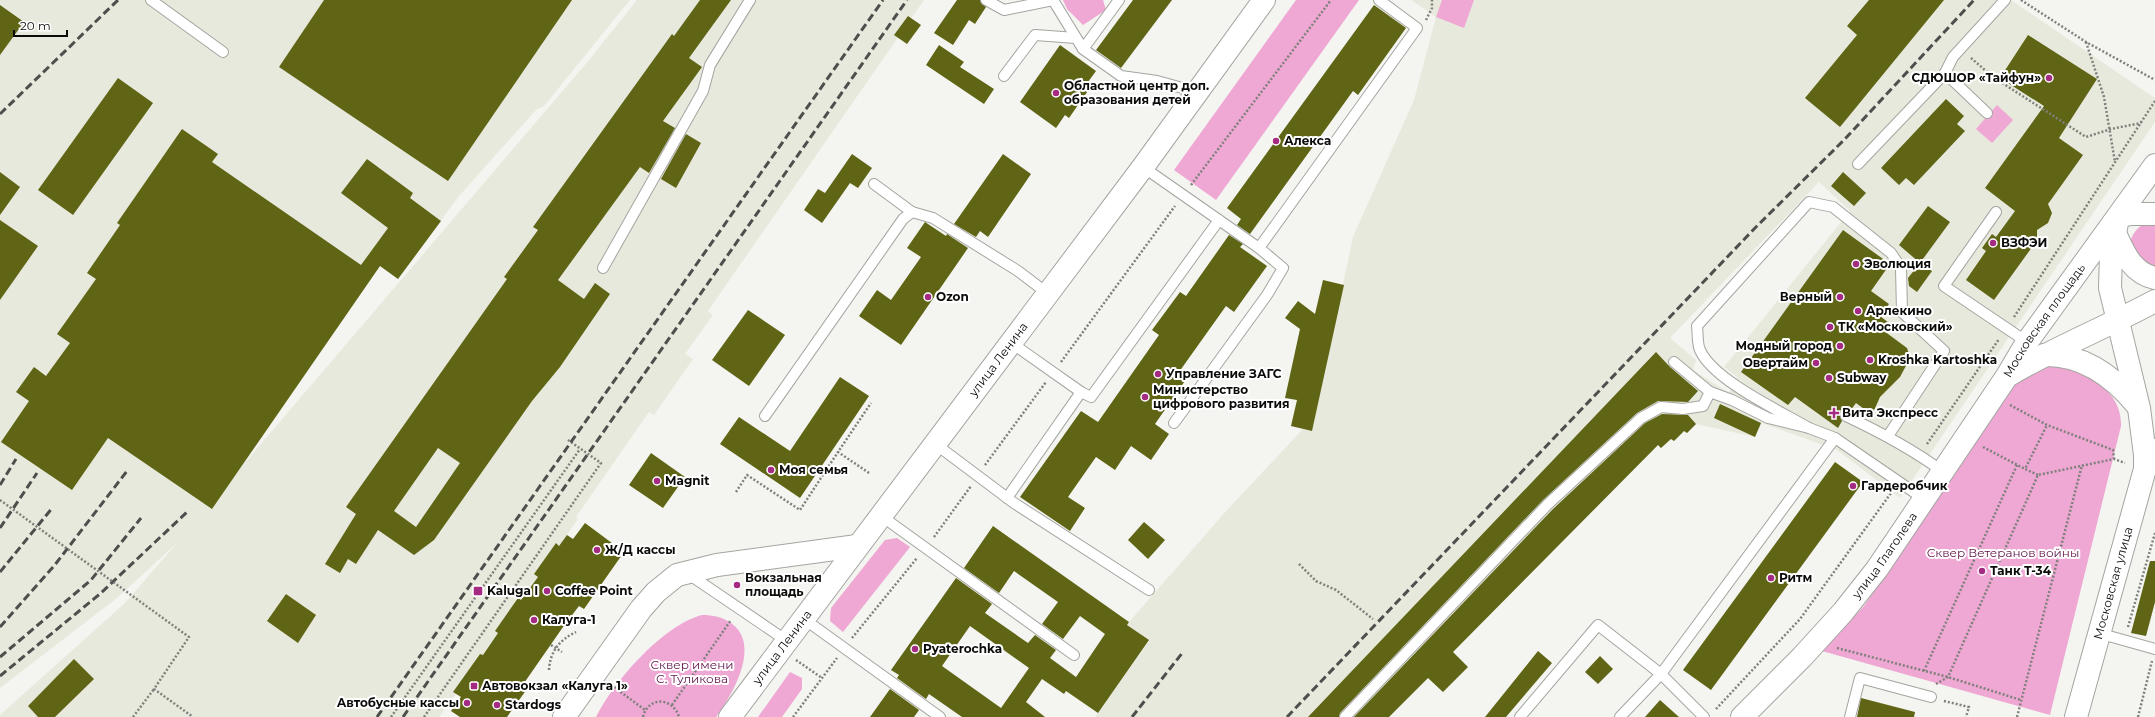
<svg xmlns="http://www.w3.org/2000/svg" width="2155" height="717" font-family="Montserrat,sans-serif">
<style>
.built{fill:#e8e9dd;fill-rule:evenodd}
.green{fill:#efa7d4}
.building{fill:#5f6515;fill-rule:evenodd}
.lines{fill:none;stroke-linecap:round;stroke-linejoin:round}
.lane-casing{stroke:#a4a5a0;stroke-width:12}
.secondary-casing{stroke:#a4a5a0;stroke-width:24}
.primary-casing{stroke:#a4a5a0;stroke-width:24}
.path{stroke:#7f807c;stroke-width:2.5;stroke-dasharray:2 2;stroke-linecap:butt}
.lane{stroke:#fff;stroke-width:10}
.secondary{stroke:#fff;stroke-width:22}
.primary{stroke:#fff;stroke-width:22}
.rail{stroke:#4e4f4c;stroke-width:3;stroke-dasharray:8 4;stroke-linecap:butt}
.path-bridge{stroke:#7f807c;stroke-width:2.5;stroke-dasharray:2 2;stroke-linecap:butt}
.poi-dot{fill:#a42b81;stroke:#fff;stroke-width:1.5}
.labels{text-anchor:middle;stroke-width:4;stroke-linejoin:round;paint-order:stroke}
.poi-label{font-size:12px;font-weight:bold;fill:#0b0c0a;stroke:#fff;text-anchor:start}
.street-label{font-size:12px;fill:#0b0c0a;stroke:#fff}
.park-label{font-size:12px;fill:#5e1249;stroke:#fff}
</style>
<rect width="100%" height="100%" fill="#f4f5f0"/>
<!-- built -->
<g class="built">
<polygon points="0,0 630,0 544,106 536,110 459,196 398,279 380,266 243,465 589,60 637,0 924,0 708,311 713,315 685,354 693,359 654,415 649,412 576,517 578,519 559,546 556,543 538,577 496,631 498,633 483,655 480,654 453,692 456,694 439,717 0,717 0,715 125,603 177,543 117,598 0,688"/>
<path d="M1411,0h600l144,98v24l-255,376 -63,-48 -75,-27 -7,14 -59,-13 -9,9 -3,-2 -10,10 -3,-2 -10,9 -3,-3 -205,207 15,15 -25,25 -15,-14 -39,39h-294l54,-76 -22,-16 2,-3 99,-113 75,-80 9,2 41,-194 61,-137 22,-83zM1819,182l31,29 -126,156 13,10 -8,16 -36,-23 3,-10 -26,-22z"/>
</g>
<!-- green -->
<g class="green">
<polygon points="1063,0 1103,0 1106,10 1083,25 1067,9"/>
<polygon points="1296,0 1359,0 1216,200 1174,170"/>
<polygon points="1442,0 1474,0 1464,28 1436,17"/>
<polygon points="1997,105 2013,120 1992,143 1976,129"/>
<path d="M2155,220v53l-8,-2 -17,-29c4,-13 12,-19 25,-22z"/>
<path d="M2065,361c26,18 57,30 56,65l-71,289 -228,-64 42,-45 153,-224 15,-15z"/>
<polygon points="897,538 910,547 843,632 830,621 831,608 885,540"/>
<path d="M702,615c11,0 20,2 29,8 31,22 1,72 -15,94h-120c17,-35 67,-92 106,-102z"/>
<polygon points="790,672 802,678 802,689 782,717 758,717"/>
</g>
<!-- building -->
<g class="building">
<polygon points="324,0 572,0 448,181 279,67"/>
<path d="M700,0h31l-42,58 13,9 -39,54 12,7 -26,45 -9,-6 -82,113 26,19 11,-16 15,11 -50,73 -28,34 -98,139 -20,15 -36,-25 -22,34 -8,-5 -8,14 -15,-9 31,-50 -10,-7 161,-228 -3,-2 34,-47 -5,-3 139,-193 2,2zM438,448l22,15 -44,64 -22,-16z"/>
<polygon points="957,0 980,0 986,7 975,24 969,20 953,45 934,33"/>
<polygon points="1133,0 1172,0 1121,68 1096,50"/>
<polygon points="1869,0 1944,0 1840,127 1805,98 1857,35 1847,26"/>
<polygon points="0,5 24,22 0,55"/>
<polygon points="1374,5 1406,28 1358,95 1353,91 1250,234 1237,225 1241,219 1227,208"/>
<polygon points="908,16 921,25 907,44 894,35"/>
<polygon points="2028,35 2097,79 2059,138 2083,155 2048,204 2052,213 2048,223 2037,230 2037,236 2035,243 1994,300 1966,280 1986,251 1982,248 1992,234 1996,237 2015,211 1985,188 2044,106 2000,78"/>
<polygon points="939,45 964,62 960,67 994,89 984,104 926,65"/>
<polygon points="1060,45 1096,71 1088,82 1092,85 1069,118 1065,115 1056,128 1020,102"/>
<polygon points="118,78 153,103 73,215 38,190"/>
<polygon points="1946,99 1964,116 1957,124 1965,131 1914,185 1906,178 1899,185 1881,168"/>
<polygon points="182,129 218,154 212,162 361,265 388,228 341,193 367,159 413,193 410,198 441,221 398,279 380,266 212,509 108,438 72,490 1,442 29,401 16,392 34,367 46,376 70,343 57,334 96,279 87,273 120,225 117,223"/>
<polygon points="686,134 701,143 676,188 661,179"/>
<polygon points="852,154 872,168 858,188 850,183 822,223 804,210 818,189 825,193"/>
<polygon points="1003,154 1031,174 988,237 980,231 976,237 954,224"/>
<polygon points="0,172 20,187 0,215"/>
<polygon points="1843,172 1866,193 1854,206 1831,186"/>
<polygon points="1928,206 1950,222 1920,263 1899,245"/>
<polygon points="0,220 38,246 0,300"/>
<polygon points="925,222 946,236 947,234 968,248 901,345 859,316 877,290 891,300 921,257 907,248"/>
<polygon points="1843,230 1890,264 1871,291 1889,304 1880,316 1889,323 1884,331 1907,348 1909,354 1908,362 1900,377 1880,397 1872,415 1856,403 1850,411 1845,410 1840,413 1840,417 1842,421 1838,428 1795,397 1788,405 1741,372"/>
<polygon points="1229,235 1243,244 1240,247 1267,266 1234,312 1226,306 1179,372 1187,378 1155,424 1169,434 1151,460 1131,446 1115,470 1096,457 1068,497 1085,508 1070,531 1020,497 1081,411 1098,422 1159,335 1152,330 1180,292 1186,296"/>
<polygon points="1920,263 1932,271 1917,292 1909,286 1908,278"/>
<polygon points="1323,280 1344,285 1312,431 1291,426 1297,400 1285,398 1300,329 1285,318 1298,301 1315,314"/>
<polygon points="748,310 785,335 749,386 712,360"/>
<polygon points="1656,352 1670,367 1698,391 1688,402 1658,401 1637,413 1543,500 1340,713 1339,717 1308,717"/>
<polygon points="840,377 869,396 800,498 720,444 739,417 790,451"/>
<polygon points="1720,404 1761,423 1755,437 1714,418"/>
<polygon points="1662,414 1688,415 1696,424 1687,433 1684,431 1674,441 1671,439 1661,448 1658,445 1453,652 1468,667 1443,692 1428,678 1389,717 1354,717 1553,509 1645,423"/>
<polygon points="651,453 685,477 663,508 629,485"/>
<polygon points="1835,462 1863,482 1711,690 1683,670"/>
<polygon points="1144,522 1165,540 1148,559 1128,540"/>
<polygon points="585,523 624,552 584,609 579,606 563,627 522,686 527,689 507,717 460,717 451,711 461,697 453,692 480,654 483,655 498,633 495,631 518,598 521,600 538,577 534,574 556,543 559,546 567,535 573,539"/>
<path d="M993,526l136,96 -2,3 22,15 -51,73 -32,-22 -2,3 -22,-15 -16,23 19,15h-83l-33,-23 -3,5 -29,-21 2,-3 -8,-5 65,-92 36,26 -7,9 43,30 7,-8 21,15 -6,8 26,19 29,-43 -25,-18 -17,23 -21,-15 16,-22 -44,-31 -15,22 -35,-25zM970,626l59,42 -28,40 -59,-42z"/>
<polygon points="2150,561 2155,561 2155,602 2146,636 2131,633"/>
<polygon points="286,594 316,615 298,643 267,621"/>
<polygon points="1538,651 1552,663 1506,717 1485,717"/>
<polygon points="1600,656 1613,669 1598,684 1585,672"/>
<polygon points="74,659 94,679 55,717 38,717 28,706"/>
<polygon points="890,689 919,710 914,717 870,717"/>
<polygon points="1861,698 1915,712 1914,717 1857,717"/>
<polygon points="1660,700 1679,717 1645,717"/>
</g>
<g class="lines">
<defs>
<g id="lane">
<polyline points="151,0 223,52"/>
<polyline points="986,0 1004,10 1053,0"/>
<polyline points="1053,0 1083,49 1119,0"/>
<polyline points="1083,49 1121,76 1157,81 1197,92"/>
<polyline points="1945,73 1987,113"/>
<polyline points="1004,76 1035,35 1076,38"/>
<polyline points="1858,164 1945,73 1953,57 2005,0"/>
<polyline points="1143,167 1259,248 1417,28 1379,0"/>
<polyline points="874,184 912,212"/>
<polyline points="1996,212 1944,286 2027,342"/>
<polyline points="603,268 703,91 710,65 750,0"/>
<polyline points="1010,342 1081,392 1091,397 1219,220"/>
<polyline points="1674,362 1710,392 1732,400 1768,418 1809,428 1835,438 1924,499"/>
<polyline points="765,416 903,219 912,212 933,218 1018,271 1047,293"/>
<path d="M1846,416c34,16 66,33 96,55"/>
<polyline points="1174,423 1267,295 1283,268 1259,248"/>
<path d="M1809,428c-29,-17 -96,-48 -109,-78 -3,-6 -2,-17 -3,-24l112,-124 24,5 58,46 10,15 1,44 42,39 -56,85"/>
<polyline points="934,443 1014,503 1149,590"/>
<polyline points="1007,498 1081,392"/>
<polyline points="880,515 1074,655"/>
<polyline points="687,573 787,641"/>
<polyline points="804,619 940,717"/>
<polyline points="2098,633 2155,649"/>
<polyline points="1345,717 1548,504 1641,418 1661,407 1683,409 1703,406 1710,392"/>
<polyline points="1520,717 1598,625 1661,674 1704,717"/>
<polyline points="1620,717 1661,674 1835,438"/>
<polyline points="1850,717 1860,678 1931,697"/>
</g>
<g id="secondary">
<polyline points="564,717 641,609 656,592 677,575 717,565 857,546"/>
<path id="s1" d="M730,717l413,-550 121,-167"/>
</g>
<g id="primary">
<polyline points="2119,216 2132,214 2155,214"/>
<polyline points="2117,223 2111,253 2110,288 2139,408 2145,455 2145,469"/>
<path d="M2115,233c9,20 17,40 40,45"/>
<path d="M2044,355c39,-1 69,21 93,50"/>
<path d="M2009,375c47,-28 98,-48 146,-74"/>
<path id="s2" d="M1742,717l60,-60 41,-45 34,-43 130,-193 20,-34 128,-177"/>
<path id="s3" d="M2076,717l69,-248 10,-19"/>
</g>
</defs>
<!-- lane casing -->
<use href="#lane" class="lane-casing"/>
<!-- secondary casing -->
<use href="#secondary" class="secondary-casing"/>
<!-- primary casing -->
<use href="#primary" class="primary-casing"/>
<!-- path -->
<g class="path">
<polyline points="2021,0 2086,42 2155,80"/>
<polyline points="1426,20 1432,8 1432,0"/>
<polyline points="2086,42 2104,97 2115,162"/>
<polyline points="1971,58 1993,77 2086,137 2111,129 2141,123"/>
<polyline points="1191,185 1331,0"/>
<polyline points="2014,317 2155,101"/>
<polyline points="1061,362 1175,206"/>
<polyline points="2010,405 2047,425 2113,450 2114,459"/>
<polyline points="1927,444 1999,339"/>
<polyline points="1983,447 2025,469"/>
<polyline points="985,465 1046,382"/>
<polyline points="869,473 838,452 871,403"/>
<polyline points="2038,475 2025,469 2047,425"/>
<polyline points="736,492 747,475 800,510 838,452"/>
<polyline points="934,537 971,486"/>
<polyline points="1299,564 1316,581 1336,590 1373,619"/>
<polyline points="2128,627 2155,533"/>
<polyline points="852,638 917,558"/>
<polyline points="551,645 562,652"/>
<polyline points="1837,648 1948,677 2021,700"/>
<polyline points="796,660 822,678"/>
<path d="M549,670c1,-18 10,-30 27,-38"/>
<polyline points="1924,671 2017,465"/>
<polyline points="1936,684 1948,677 2038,475 2114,459 2125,463"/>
<polyline points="614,687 645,710"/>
<polyline points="1944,701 1969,707 1966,717"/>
<polyline points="672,705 731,620"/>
<polyline points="1716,709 1800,619 1891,493"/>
<polyline points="133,717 154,689"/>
<polyline points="391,717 580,449"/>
<polyline points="424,717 601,463 568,440"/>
<path d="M643,717c5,-21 30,-20 36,0"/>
<polyline points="793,717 837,658"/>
<polyline points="2017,717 2082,465"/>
<polyline points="2138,717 2152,661"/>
</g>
<!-- lane -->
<use href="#lane" class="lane"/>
<!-- secondary -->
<use href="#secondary" class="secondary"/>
<!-- primary -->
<use href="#primary" class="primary"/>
<!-- rail -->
<g class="rail">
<polyline points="0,114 118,0"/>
<polyline points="0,485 16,459"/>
<polyline points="0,528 37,473"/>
<polyline points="0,572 53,507"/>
<polyline points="0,627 54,566 127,471"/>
<polyline points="0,657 91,580 141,518"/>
<polyline points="0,676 101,593 187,512"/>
<polyline points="377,717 883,0"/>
<polyline points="403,717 907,0"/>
<polyline points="1132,717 1183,652"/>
<polyline points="1287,717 1755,228 1844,140 1974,0"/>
</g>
<!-- path-bridge -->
<polyline class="path-bridge" points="0,500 189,637 154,689 193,717"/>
</g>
<!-- markers -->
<g class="poi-dot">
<circle cx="2049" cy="78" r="4"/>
<circle cx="1056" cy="93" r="4"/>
<circle cx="1276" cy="141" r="4"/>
<circle cx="1993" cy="243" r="4"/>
<circle cx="1856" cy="264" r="4"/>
<circle cx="928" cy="297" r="4"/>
<circle cx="1840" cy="297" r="4"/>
<circle cx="1858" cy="311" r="4"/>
<circle cx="1830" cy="327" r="4"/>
<circle cx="1840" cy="346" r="4"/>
<circle cx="1870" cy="360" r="4"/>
<circle cx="1816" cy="363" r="4"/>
<circle cx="1158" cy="374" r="4"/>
<circle cx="1829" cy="378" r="4"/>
<circle cx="1145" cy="397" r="4"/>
<path d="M1832 407h4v4h4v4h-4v4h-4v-4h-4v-4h4z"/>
<circle cx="771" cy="470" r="4"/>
<circle cx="657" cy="481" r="4"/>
<circle cx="1853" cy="486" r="4"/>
<circle cx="597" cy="550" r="4"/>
<circle cx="1982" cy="571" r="4"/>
<circle cx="1771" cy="578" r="4"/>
<circle cx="737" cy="585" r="4"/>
<rect x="473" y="586" width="10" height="10" rx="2"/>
<circle cx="547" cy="591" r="4"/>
<circle cx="534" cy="620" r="4"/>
<circle cx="915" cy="649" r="4"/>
<rect x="470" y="682" width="8" height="8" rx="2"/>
<circle cx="467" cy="703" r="4"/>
<circle cx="497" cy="705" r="4"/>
</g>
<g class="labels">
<!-- poi labels -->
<g class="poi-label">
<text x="2041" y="82" text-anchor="end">СДЮШОР «Тайфун»</text>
<text x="1064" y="90">Областной центр доп.<tspan x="1064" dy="14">образования детей</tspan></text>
<text x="1284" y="145">Алекса</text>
<text x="2001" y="247">ВЗФЭИ</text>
<text x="1864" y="268">Эволюция</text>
<text x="936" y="301">Ozon</text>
<text x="1832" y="301" text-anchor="end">Верный</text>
<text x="1866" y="315">Арлекино</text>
<text x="1838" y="331">ТК «Московский»</text>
<text x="1832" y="350" text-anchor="end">Модный город</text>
<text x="1878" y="364">Kroshka Kartoshka</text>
<text x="1808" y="367" text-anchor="end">Овертайм</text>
<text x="1166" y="378">Управление ЗАГС</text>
<text x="1837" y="382">Subway</text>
<text x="1153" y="394">Министерство<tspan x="1153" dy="14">цифрового развития</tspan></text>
<text x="1842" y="417">Вита Экспресс</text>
<text x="779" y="474">Моя семья</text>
<text x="665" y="485">Magnit</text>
<text x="1861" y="490">Гардеробчик</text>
<text x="605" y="554">Ж/Д кассы</text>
<text x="1990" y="575">Танк Т-34</text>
<text x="745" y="582">Вокзальная<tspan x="745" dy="14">площадь</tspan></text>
<text x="1779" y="582">Ритм</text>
<text x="487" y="595">Kaluga I</text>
<text x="555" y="595">Coffee Point</text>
<text x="542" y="624">Калуга-1</text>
<text x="923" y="653">Pyaterochka</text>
<text x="482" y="690">Автовокзал «Калуга 1»</text>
<text x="459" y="707" text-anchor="end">Автобусные кассы</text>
<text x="505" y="709">Stardogs</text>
</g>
<!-- street labels -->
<g class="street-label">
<text dy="4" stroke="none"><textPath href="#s2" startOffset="500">Московская площадь</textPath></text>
<text dy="4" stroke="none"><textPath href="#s1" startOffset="447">улица Ленина</textPath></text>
<text dy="4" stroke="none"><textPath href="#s2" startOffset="216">улица Глаголева</textPath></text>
<text dy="4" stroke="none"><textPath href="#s3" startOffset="139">Московская улица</textPath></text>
<text dy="4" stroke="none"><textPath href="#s1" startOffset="87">улица Ленина</textPath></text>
</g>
<!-- park labels -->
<g class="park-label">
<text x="2003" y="557">Сквер Ветеранов войны</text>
<text x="692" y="669">Сквер имени<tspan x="692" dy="14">С. Туликова</tspan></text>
</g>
</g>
<!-- scale -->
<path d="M14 30v6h53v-6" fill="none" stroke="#0b0c0a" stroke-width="2"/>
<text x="20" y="30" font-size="12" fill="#0b0c0a" stroke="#ffffff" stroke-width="3" paint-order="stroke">20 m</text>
</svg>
